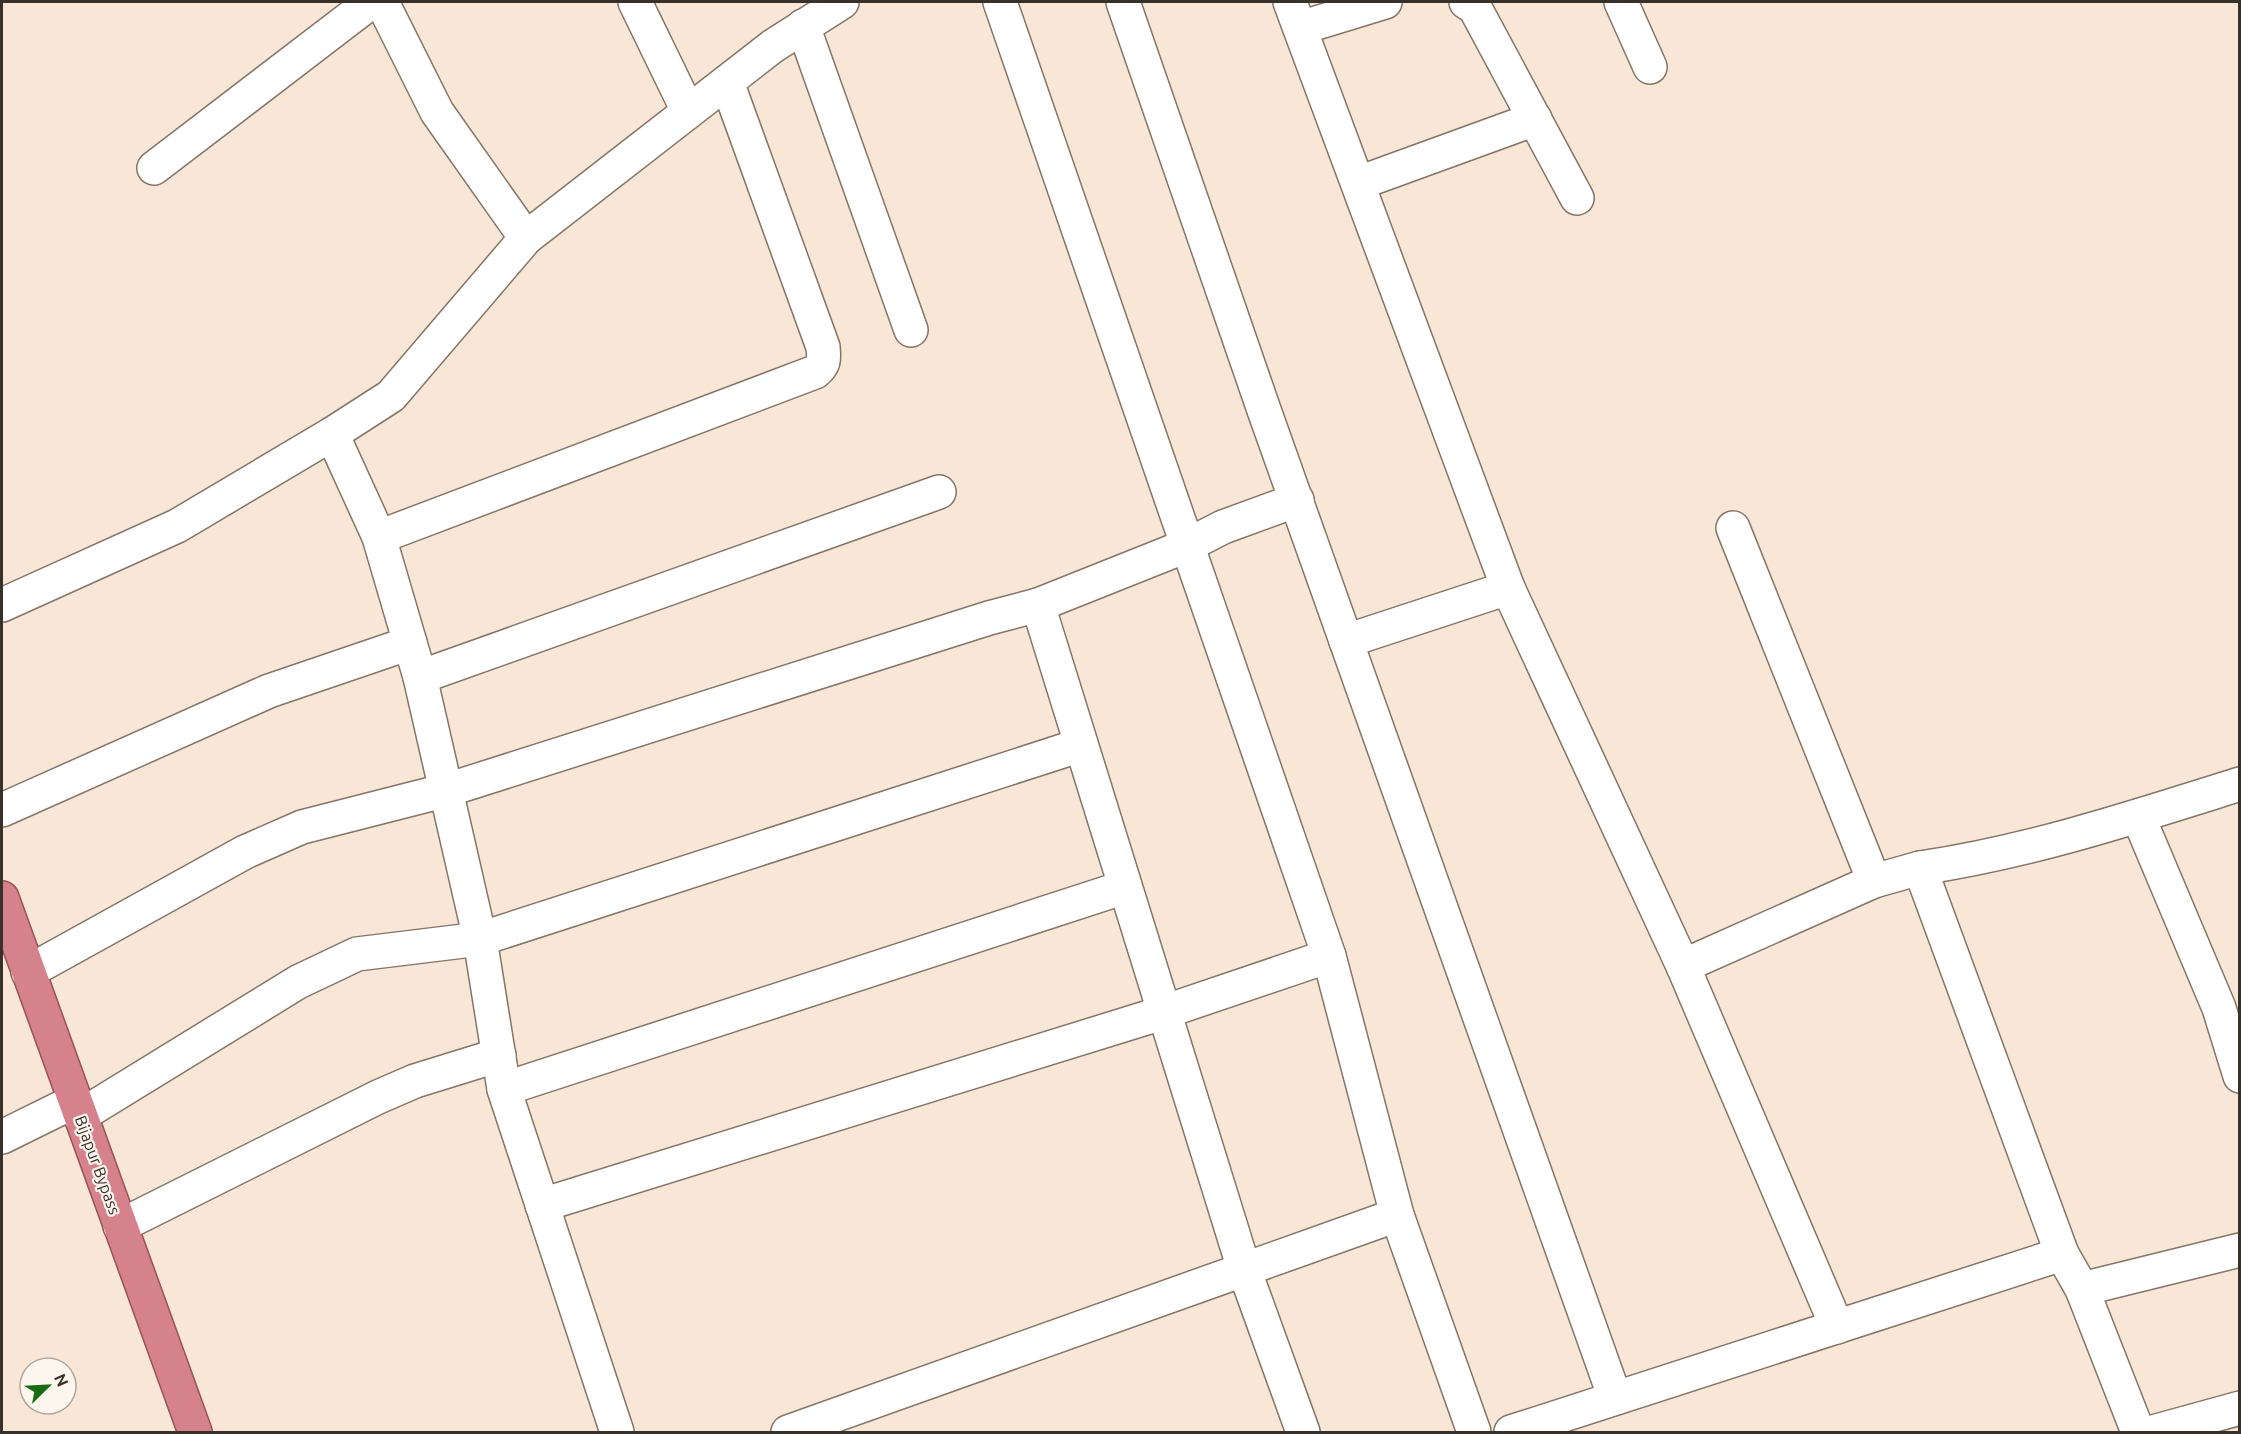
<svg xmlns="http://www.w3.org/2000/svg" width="2241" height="1434" font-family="Ubuntu,sans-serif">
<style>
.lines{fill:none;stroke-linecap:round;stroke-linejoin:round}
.minor-casing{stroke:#847566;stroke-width:36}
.tertiary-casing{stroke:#847566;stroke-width:36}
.trunk-casing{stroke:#985258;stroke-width:36}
.minor{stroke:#fff;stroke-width:33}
.tertiary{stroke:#fff;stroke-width:33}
.trunk{stroke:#d6828c;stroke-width:33}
.labels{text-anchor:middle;stroke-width:4.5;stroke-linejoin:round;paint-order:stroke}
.street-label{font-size:16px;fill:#37312a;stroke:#fdf6ef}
</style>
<rect width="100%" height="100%" fill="#f8e6d6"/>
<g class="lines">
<defs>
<g id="minor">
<polyline points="382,2 437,112 526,238"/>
<polyline points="635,2 688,111"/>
<polyline points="1000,2 1329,956 1397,1215 1474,1432"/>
<polyline points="1123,2 1264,410 1615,1398"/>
<polyline points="1290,2 1508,588"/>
<polyline points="1466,2 1475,8 1577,198"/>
<polyline points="1621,2 1650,67"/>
<polyline points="803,26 911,330"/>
<polyline points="1300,28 1385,2"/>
<polyline points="154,168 371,2"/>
<polyline points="1359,183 1535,119"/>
<polyline points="332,434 379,537 420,677 480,939 1081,745"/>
<polyline points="1733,528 1874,881"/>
<path d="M379,537l436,-165c10,-8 9,-13 8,-25l-96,-265"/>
<polyline points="1038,605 1244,1269 1303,1432"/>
<polyline points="1346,641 1508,588 1683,966 1837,1327"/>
<polyline points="420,677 939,492"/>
<polyline points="2,810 269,691 410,643"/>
<polyline points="2138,816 2219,1008 2240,1076"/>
<path d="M1920,868c109,-16 215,-51 320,-84"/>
<polyline points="1683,966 1874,881 1920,868 2062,1254"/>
<polyline points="28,972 245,852 302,827 447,790 989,618 1038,605 1186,546 1223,527 1297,500"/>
<polyline points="504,1089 1125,887"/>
<polyline points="80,1116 298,982 357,954 480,939 504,1089 617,1432"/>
<polyline points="2,1137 75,1101"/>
<polyline points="542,1205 1146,1018 1329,956"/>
<polyline points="120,1226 378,1097 415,1081 499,1055"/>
<polyline points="2082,1289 2240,1250"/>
<polyline points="788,1432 1397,1215"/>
<polyline points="1511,1432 2062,1254 2082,1289 2138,1432"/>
<polyline points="2153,1432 2240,1408"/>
</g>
<polyline id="tertiary" points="2,605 177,526 332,434 391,396 526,238 773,46 842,2"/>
<polyline id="trunk" points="2,898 195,1432"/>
</defs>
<!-- minor casing -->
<use href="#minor" class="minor-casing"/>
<!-- tertiary casing -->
<use href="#tertiary" class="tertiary-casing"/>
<!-- trunk casing -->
<use href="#trunk" class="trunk-casing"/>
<!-- minor -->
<use href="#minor" class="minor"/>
<!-- tertiary -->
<use href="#tertiary" class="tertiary"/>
<!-- trunk -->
<use href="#trunk" class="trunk"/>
</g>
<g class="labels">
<!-- street labels -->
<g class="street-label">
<text transform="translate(98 1165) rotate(70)" y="6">Bijapur Bypass</text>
</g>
</g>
<!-- border -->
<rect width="2241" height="1434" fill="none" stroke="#37312a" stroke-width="6"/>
<!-- north arrow -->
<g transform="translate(48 1386) rotate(66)"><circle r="28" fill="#fdf6ef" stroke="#aea7a0" stroke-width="1.5"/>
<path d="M0-4.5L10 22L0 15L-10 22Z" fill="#196c12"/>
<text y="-9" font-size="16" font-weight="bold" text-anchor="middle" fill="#37312a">N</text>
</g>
</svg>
